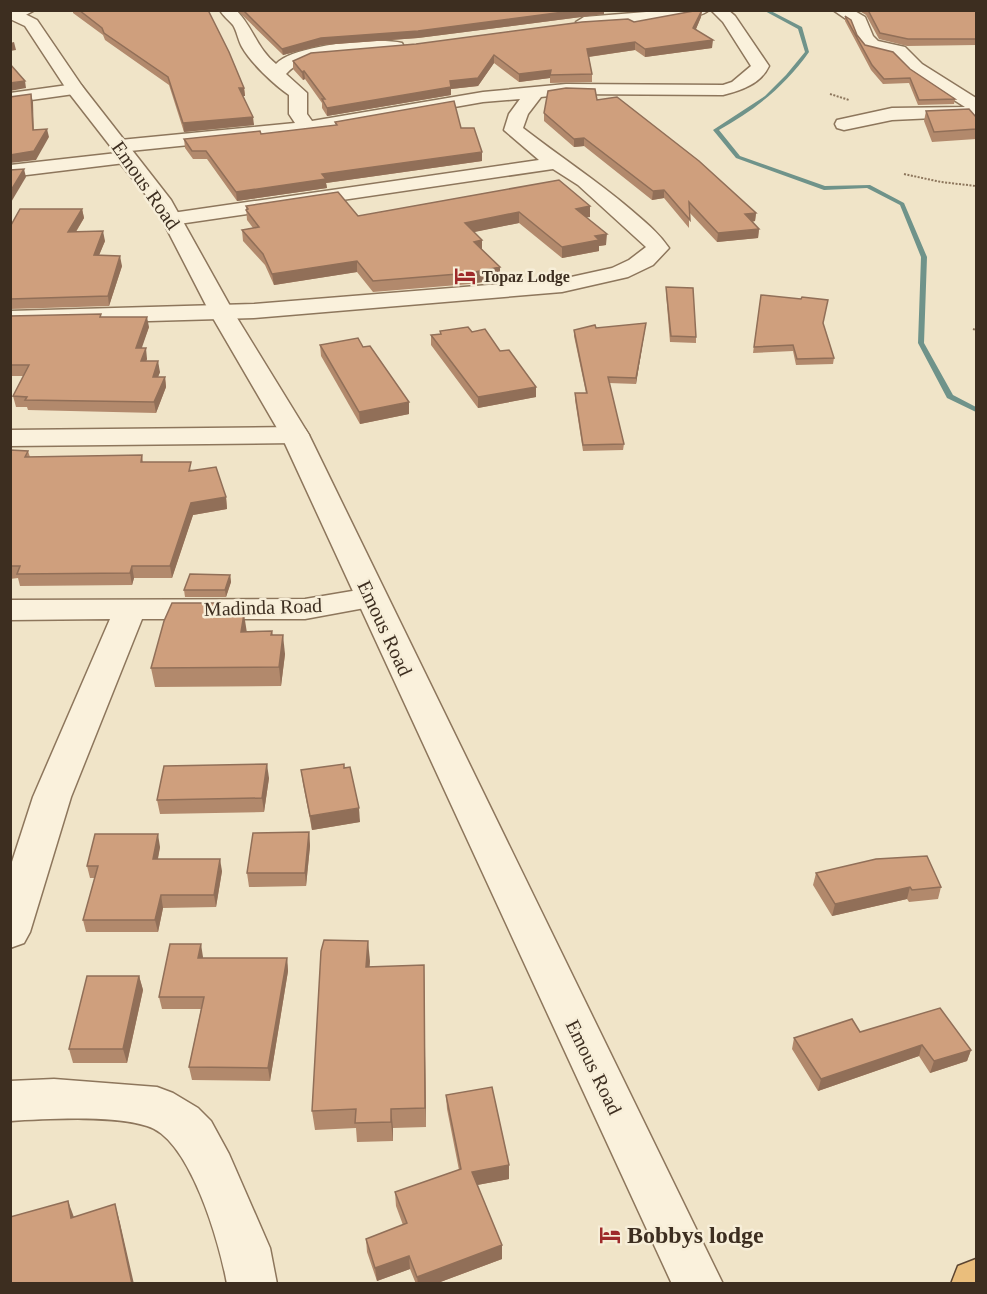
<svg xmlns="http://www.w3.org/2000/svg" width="987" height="1294" font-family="Georgia,serif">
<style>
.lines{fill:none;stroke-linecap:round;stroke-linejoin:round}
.stream{fill:#6f938a;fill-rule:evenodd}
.minor-casing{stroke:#8d765c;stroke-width:3}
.tertiary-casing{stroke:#8d765c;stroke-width:3}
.trunk-casing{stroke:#5b4430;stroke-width:3}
.path{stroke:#8d765c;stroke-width:2;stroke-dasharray:2 1.5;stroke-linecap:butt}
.minor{fill:#faf1dc;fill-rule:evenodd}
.tertiary{fill:#faf1dc;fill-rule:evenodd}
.trunk{fill:#eabe7c;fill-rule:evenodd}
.wall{fill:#b2896c}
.shaded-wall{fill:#916f58}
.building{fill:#cf9f7d;stroke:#916f58;stroke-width:1.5}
.labels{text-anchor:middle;stroke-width:5;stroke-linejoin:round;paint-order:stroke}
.far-poi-label{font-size:16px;font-weight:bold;fill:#3d2e20;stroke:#f7eed8;text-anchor:start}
.street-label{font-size:20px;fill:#3d2e20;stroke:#f7eed8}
.near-poi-label{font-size:24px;font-weight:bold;fill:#3d2e20;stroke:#f7eed8;text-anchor:start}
</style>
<rect width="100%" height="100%" fill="#f0e4c8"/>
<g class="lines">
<!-- stream -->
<path class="stream" d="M763,10h6l33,17 7,25c-24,34 -54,58 -90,78l21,26 85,30 45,-1 34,18 23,54 -3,86 29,52 23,12v5l-29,-14 -29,-55 3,-86 -21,-52 -33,-17 -43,2 -88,-32 -23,-28 52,-34 21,-21 19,-23 -7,-23z"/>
<defs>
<g id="minor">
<polygon points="35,10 20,18 10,19 12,10"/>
<path d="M220,10h16c17,17 21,39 40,54 17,-19 101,-27 126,-21l2,4 -8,5c-32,1 -88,-4 -110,22l21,19v21l5,7 171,-29 83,-8 157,1 9,-3 19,-16 -28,-44 -12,-12h17l7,6 34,50c-8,18 -29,25 -46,29l-157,-1 -25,3 -13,17 -5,14c36,28 73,52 107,81 14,12 28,23 39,39l-16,17 -25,12 -66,15 -308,26 -244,7v-14l244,-7 308,-25 50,-11 17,-8 17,-13 -68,-62 -25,-16 -381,56 -8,-1 -3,-5 3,-5 8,-1 367,-53 -35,-30 5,-16 11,-15 -37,3 -176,31 -187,19 -7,-2 -3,-4 3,-4 7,-2 175,-17 -6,-9v-19c-15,-10 -38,-32 -47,-48 -4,-7 -5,-16 -9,-22 -4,-5 -10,-9 -13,-15z"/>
<path d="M671,10h38c-13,13 -102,15 -125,17l-8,-5 8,-5z"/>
<polygon points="833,10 853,10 865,17 873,36 878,41 905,47 922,64 976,98 976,116 892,120 844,130 837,128 835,124 837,120 892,108 965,107 910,72 893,55 866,48 858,39 852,23"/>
<polygon points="75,84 81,85 84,89 81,93 10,103 10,93"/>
<polygon points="126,152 133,154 136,158 133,162 10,177 10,165"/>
<polygon points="295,427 305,429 309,435 305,441 295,443 10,446 10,430"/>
<polygon points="370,588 381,591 386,598 381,605 305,619 142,619 71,797 30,932 24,943 10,948 10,868 33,797 110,619 10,620 10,600 305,599"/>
<path d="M54,1079l103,8 16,6 25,15 13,13 18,33 41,94 7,36h-50c-7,-40 -37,-146 -80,-158 -35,-11 -99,-7 -137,-5v-40z"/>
</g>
<polygon id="tertiary" points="10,10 17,10 37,20 82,86 171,200 234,313 309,435 723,1284 672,1284 281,435 210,313 155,206 119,162 111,147 69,93 25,26 10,19"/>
<polygon id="trunk" points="976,1259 976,1284 951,1284 958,1266"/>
</defs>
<!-- minor casing -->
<use href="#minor" class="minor-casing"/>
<!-- tertiary casing -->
<use href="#tertiary" class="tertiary-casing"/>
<!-- trunk casing -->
<use href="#trunk" class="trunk-casing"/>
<!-- path -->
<g class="path">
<polyline points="830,94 849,100"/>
<polyline points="904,174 941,182 976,186"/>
<polyline points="973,329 976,330"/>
</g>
<!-- minor -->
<use href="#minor" class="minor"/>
<!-- tertiary -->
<use href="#tertiary" class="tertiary"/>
<!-- trunk -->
<use href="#trunk" class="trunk"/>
</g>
<!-- wall -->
<g class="wall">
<polygon points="73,10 208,10 244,88 245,96 243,96 254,125 184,132 169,85 105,40 103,35 73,13"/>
<polygon points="237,10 604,10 604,14 418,38 322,45 283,55"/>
<polygon points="702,10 701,17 696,29 712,48 645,57 635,50 589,57 592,74 592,82 550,83 550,78 519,82 494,63 478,86 451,89 451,95 327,116 322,108 322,103 305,79 303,80 293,69 293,61 416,44 634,22"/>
<polygon points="858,10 976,10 976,45 907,46 879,39 866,15"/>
<polygon points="845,16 857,35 865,45 910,69 955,99 954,104 918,105 909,83 883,84 871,70 845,21"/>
<polygon points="597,100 756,213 755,221 752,222 759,229 758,238 717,242 689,212 689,228 664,198 652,200 584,146 574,147 544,121 544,113"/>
<polygon points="926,111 976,117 976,139 932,142 924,121"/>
<polygon points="335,122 461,128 482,161 326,183 327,188 237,201 207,159 193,159 185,148 184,139 261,134 336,125"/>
<polygon points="559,180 590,217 586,217 606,245 599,246 599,251 562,258 519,223 473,232 482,249 500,279 470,284 373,292 357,272 274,285 265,265 243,241 242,230 253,228 247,220 246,206 358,216"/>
<polygon points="82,209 84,218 76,232 105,241 99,255 122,266 109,306 10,309 10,227"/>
<polygon points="666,287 696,337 696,343 670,342 666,293"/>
<polygon points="761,295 823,323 834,358 833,364 796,365 793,351 753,353"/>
<polygon points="10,316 102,317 149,327 141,348 147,359 146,361 160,372 158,377 165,377 166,387 156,413 28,410 27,407 16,407 13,396 24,376 10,376"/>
<polygon points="645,329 636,384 609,383 624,444 623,450 583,451 575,400 575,393 586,393 574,336 574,330"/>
<polygon points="440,331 472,332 500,351 536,387 536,397 478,408 431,345 431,335 440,334"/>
<polygon points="320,345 409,414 360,424 321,356"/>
<polygon points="10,450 28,451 30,457 142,455 143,462 193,470 226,497 227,509 193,515 172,578 134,578 132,585 20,586 18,578 10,579"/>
<polygon points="230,575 231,582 226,597 185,597 184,590"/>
<polygon points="217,614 247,632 272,631 273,635 285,654 281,686 155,687 151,668"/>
<polygon points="301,770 360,822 312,830 303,784"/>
<polygon points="269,778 264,812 160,814 157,800"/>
<polygon points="309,832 310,846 306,886 249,887 247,873"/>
<polygon points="160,847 158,859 222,871 216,907 163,908 158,932 86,932 83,920 95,878 90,878 87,866"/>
<polygon points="816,873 941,887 938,899 909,902 907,899 832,916 813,885"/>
<polygon points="203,958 287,958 288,971 270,1081 192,1080 189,1067 201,1009 162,1009 159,997"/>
<polygon points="370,961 369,967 424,965 426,1127 393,1128 393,1141 357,1142 356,1128 315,1130 312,1111"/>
<polygon points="139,976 143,990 127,1063 73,1063 69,1049"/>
<polygon points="860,1032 971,1050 967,1061 930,1073 919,1056 818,1091 792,1049 794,1038"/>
<polygon points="446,1095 509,1165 509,1179 477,1185 502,1245 502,1259 435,1284 416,1284 410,1269 377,1281 367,1252 366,1239 403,1225 396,1206 395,1192 459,1170 447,1109"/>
</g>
<!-- shaded-wall -->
<g class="shaded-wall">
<polygon points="579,10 604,10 604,14 418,38 322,45 283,55 282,49 321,38"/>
<polygon points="702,10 701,17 693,36 693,28"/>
<polygon points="713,40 712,48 645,57 645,49"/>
<polygon points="14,42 16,50 10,51 10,43"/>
<polygon points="635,42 635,50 587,57 587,49"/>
<polygon points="494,55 494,63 478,86 451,89 451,95 327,116 327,108 450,81"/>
<polygon points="551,70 550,78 519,82 519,74"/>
<polygon points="304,71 305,79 303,80 302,72"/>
<polygon points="25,81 26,88 10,91 10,83"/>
<polygon points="239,88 244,88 245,96 240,96"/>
<polygon points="31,94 33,102 34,138 33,130"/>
<polygon points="253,117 254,125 184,132 183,123"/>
<polygon points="47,129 49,137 36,160 10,163 10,155"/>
<polygon points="584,138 584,146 574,147 574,139"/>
<polygon points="482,152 482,161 326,183 327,188 237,201 236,192 322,174"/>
<polygon points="24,169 26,177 10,204 10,192"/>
<polygon points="664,190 664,198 652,200 653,191"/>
<polygon points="590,206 590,217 575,219 576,209"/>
<polygon points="82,209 84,218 70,241 68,232"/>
<polygon points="519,212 519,223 465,234 465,223"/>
<polygon points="756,213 755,221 744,223 745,214"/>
<polygon points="759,229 758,238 717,242 718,233"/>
<polygon points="103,231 105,241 95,265 94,255"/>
<polygon points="607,234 606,245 599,246 599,251 562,258 562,247 595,236"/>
<polygon points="482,240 482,251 474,242"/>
<polygon points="120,256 122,266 109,306 108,296"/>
<polygon points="357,261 357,272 274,285 272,274"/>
<polygon points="500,267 500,279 470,284 470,273"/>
<polygon points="147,317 149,327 138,359 136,348"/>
<polygon points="646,323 645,329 636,384 636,378"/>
<polygon points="146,348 147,359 142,372 141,361"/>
<polygon points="158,361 160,372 154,387 153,377"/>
<polygon points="165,377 166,387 156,413 154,402"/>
<polygon points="536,387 536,397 478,408 478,397"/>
<polygon points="409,402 409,414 360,424 359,412"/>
<polygon points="226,497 227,509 193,515 172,578 170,566 191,503"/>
<polygon points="132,566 134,578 132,585 130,573"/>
<polygon points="230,575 231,582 226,597 225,590"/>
<polygon points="215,603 218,621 211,614"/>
<polygon points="244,614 247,633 241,632"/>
<polygon points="283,635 285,654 281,686 279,667"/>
<polygon points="267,764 269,778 264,812 262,798"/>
<polygon points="359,808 360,822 312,830 310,816"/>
<polygon points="309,832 310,846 306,886 305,873"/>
<polygon points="158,834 160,847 155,872 153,859"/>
<polygon points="220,859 222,871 216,907 214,895"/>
<polygon points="910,887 907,899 832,916 835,904"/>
<polygon points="161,895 163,908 158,932 155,920"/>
<polygon points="368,941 370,961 368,987 366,967"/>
<polygon points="201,944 203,957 201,971 198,958"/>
<polygon points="287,958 288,971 270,1081 268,1068"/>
<polygon points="424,965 424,985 426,1127 425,1108"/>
<polygon points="139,976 143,990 127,1063 123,1049"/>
<polygon points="922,1045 919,1056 818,1091 821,1079"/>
<polygon points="971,1050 967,1061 930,1073 934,1061"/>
<polygon points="391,1109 393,1128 393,1141 391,1122"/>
<polygon points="509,1165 509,1179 472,1186 472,1172"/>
<polygon points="68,1201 75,1220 71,1218"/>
<polygon points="115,1204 120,1223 134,1284 132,1284"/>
<polygon points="502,1245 502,1259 435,1284 418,1284 417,1277"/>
<polygon points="409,1256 410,1269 377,1281 375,1268"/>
</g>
<!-- building -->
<g class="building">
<polygon points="79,10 208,10 229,52 244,88 239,88 253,117 183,123 168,77 104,33 102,28"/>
<polygon points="243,10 579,10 418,31 321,38 282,49"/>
<polygon points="699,10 702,10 693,28 713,40 645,49 635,42 587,49 592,74 550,75 551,70 519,74 494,55 478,78 450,81 451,87 327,108 322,99 325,99 304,71 302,72 293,61 311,53 416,44 582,22 628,19 634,22"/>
<polygon points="868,10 976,10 976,39 908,39 880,33"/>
<polygon points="845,16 851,20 857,35 865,45 893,52 910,69 955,99 919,100 910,78 884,79 872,65"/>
<polygon points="10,64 25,81 10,83"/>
<polygon points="566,88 595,89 597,100 617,97 699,161 756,213 745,214 759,229 718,233 689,202 690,220 664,190 653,191 584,138 574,139 544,113 548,91"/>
<polygon points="31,94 33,130 47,129 34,151 10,155 10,97"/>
<polygon points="454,101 461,128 474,128 482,152 322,174 326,179 236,192 206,151 192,151 184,139 260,131 261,134 337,125 335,122"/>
<polygon points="969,109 976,117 976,129 934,132 926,111"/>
<polygon points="24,169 10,192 10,170"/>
<polygon points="559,180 590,206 576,209 607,234 595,236 599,240 562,247 519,212 465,223 482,240 474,242 500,267 470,273 373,281 357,261 272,274 263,254 242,230 259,227 246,210 248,209 246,206 338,192 358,216"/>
<polygon points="20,209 82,209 68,232 103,231 94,255 120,256 108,296 10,299 10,227"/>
<polygon points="666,287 693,288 696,337 671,336"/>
<polygon points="761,295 801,299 802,297 828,300 823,323 834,358 797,359 793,345 754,347"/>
<polygon points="101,314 100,317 147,317 136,348 146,348 141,361 158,361 153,377 165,377 154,402 25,400 27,397 13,396 29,365 10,365 10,316"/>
<polygon points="646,323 636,378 608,377 624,444 583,445 575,393 587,393 574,330 595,325 596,328"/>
<polygon points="468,327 472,332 485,329 500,351 509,350 536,387 478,397 431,335 441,334 440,331"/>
<polygon points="358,338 363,347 370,346 409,402 359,412 320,345"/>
<polygon points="10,450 28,451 25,457 142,455 141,462 191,462 189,471 216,467 226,497 191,503 170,566 132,566 130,573 17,574 20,566 10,566"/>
<polygon points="190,574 230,575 225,590 184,590"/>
<polygon points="172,603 215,603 211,614 244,614 241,632 272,631 271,635 283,635 279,667 151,668 164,621"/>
<polygon points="267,764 262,798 157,800 164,766"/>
<polygon points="344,764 344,768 350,767 359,808 310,816 301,770"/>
<polygon points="309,832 305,873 247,873 253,833"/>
<polygon points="95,834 158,834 153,859 220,859 214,895 161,895 155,920 83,920 98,866 87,866"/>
<polygon points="927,856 941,887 912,890 910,887 835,904 816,873 876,859"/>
<polygon points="324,940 368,941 366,967 424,965 425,1108 391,1109 391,1122 355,1123 356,1109 312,1111 321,951"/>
<polygon points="170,944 201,944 198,958 287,958 268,1068 189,1067 204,997 159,997"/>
<polygon points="87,976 139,976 123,1049 69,1049"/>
<polygon points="940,1008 971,1050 934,1061 922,1045 821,1079 794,1038 852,1019 860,1032"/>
<polygon points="492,1087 509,1165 472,1172 502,1245 417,1277 409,1256 375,1268 366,1239 407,1223 395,1192 461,1169 446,1095"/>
<polygon points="68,1201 71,1218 115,1204 132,1284 10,1284 10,1217"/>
</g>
<!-- icons -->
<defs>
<symbol id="hotel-bare" viewBox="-9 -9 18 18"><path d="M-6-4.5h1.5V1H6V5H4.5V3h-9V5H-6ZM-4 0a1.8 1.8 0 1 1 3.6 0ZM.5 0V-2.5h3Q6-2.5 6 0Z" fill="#9e2a2b" stroke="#f7eed8" stroke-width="2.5" paint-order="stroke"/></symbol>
</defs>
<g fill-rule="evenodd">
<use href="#hotel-bare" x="450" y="261" width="30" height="30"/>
<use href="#hotel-bare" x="595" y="1220" width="30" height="30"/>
</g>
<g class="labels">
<!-- far-poi labels -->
<g class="far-poi-label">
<text x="482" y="282">Topaz Lodge</text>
</g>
<!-- street labels -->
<g class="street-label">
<text transform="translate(146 185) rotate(55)" y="7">Emous Road</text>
<text transform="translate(263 607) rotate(-2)" y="7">Madinda Road</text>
<text transform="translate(385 628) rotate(65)" y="7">Emous Road</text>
<text transform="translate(594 1067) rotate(64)" y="7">Emous Road</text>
</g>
<!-- near-poi labels -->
<g class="near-poi-label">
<text x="627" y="1243">Bobbys lodge</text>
</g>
</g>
<!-- border -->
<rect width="987" height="1294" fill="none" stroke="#3d2e20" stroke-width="24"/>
</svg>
